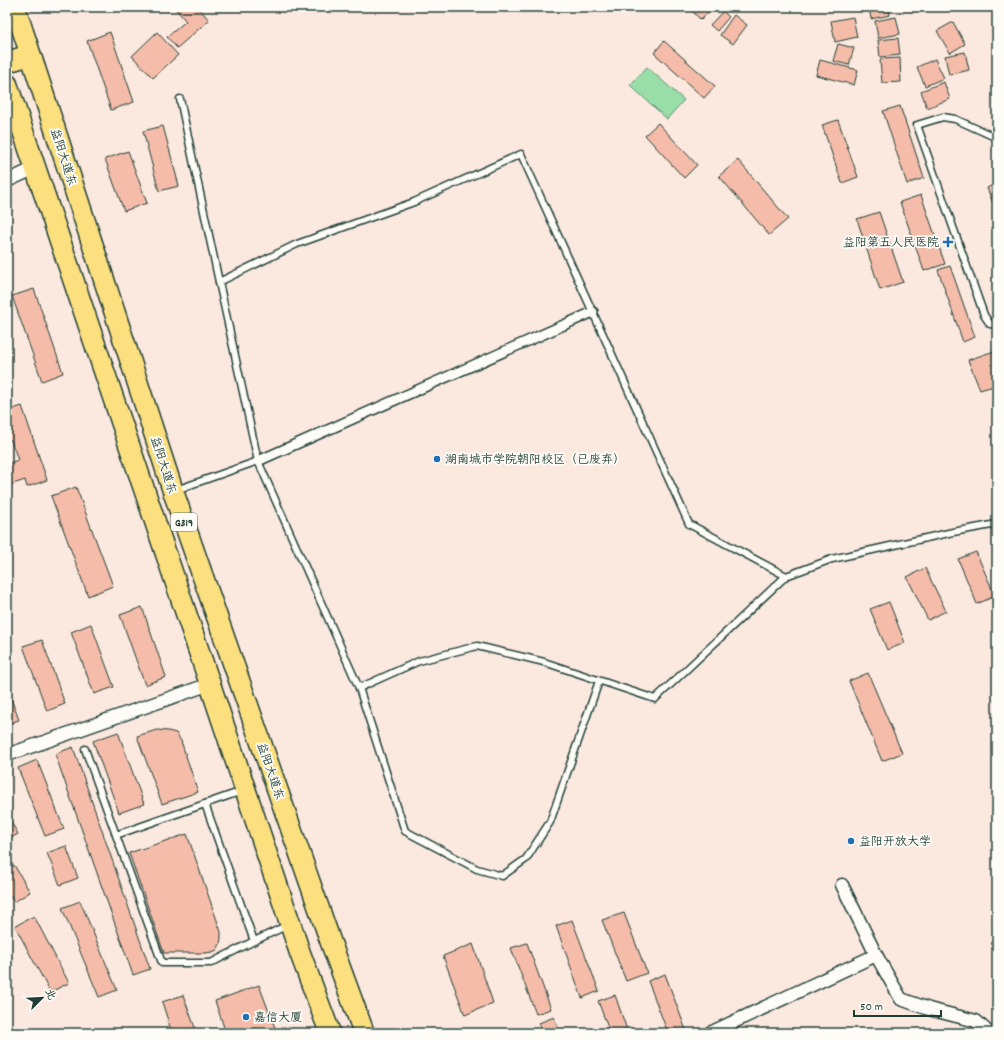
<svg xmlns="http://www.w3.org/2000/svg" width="1004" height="1040" font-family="Dekko,'LXGW WenKai TC',sans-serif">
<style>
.green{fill:#99dda8;stroke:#5c8d6e}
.building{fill:#f5bda9;stroke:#1f3d34}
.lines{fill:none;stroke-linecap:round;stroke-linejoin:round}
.service-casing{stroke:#1f3d34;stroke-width:9}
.pedestrian-casing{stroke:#1f3d34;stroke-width:12}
.minor-casing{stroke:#1f3d34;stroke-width:15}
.primary-casing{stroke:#1f3d34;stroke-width:23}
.service{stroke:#fdfcf7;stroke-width:6}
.pedestrian{stroke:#fdfcf7;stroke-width:9}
.minor{stroke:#fdfcf7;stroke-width:12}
.primary{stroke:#fce080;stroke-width:20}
.poi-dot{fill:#1f6fb2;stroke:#fdfcf7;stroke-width:1.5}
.labels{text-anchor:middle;stroke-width:3.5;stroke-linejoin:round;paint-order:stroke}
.shield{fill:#fdfcf7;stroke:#62766e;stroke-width:1}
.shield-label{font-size:11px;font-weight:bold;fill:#1f3d34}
.street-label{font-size:12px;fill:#1f3d34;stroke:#fdfcf7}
.poi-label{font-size:12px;fill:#1f3d34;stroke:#fdfcf7;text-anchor:start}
</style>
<rect width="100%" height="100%" fill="#fbe9e0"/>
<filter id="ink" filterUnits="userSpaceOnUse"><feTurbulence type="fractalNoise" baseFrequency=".025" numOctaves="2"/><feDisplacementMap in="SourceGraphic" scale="8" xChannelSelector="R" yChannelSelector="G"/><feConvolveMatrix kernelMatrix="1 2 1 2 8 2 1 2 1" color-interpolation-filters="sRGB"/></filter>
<g filter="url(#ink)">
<!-- green -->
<polygon class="green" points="647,67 684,100 667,119 630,85"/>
<!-- building -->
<g class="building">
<polygon points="174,7 198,7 209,20 177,48 167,37 186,21"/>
<polygon points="691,7 713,7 701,20 690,9"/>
<polygon points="869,7 888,7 890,15 871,19"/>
<polygon points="723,11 729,17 717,31 710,25"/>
<polygon points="734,15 747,25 733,44 720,35"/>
<polygon points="853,17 857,37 835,42 831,21"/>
<polygon points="896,17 900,34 878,38 875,21"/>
<polygon points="953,22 965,44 950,53 937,31"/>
<polygon points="110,32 134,102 111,110 87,41"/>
<polygon points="157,32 178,55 153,78 132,56"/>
<polygon points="898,38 900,55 880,57 878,40"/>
<polygon points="664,41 715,86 704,98 654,53"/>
<polygon points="838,44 854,48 849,65 833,61"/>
<polygon points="965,52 969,70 949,75 945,56"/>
<polygon points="900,58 901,82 882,83 880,59"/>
<polygon points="935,59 944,78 925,86 917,67"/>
<polygon points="820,60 858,70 854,85 816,75"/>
<polygon points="944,82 950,99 927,108 921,91"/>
<polygon points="900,106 924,178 907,184 883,111"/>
<polygon points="838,120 858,177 842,183 822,125"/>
<polygon points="658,123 697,165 684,178 645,135"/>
<polygon points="163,126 179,186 159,191 143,131"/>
<polygon points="128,151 147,203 124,211 105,159"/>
<polygon points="738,160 788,219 769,235 719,176"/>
<polygon points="997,183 997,213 987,188"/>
<polygon points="921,195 945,264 924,271 900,202"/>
<polygon points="879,212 903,282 880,290 857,219"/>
<polygon points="950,266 975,337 963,342 938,270"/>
<polygon points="34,289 63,373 42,381 12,296"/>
<polygon points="997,350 997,385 980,390 968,360"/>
<polygon points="22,406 47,480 27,487 25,480 7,486 7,464 18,460 11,440 7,441 7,411"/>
<polygon points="76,487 113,586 88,596 51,496"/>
<polygon points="976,552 995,596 977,604 958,559"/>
<polygon points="925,568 946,611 928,620 907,577"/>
<polygon points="889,602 905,643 887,650 870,609"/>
<polygon points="142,607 166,677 145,685 120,615"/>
<polygon points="91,624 114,687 94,694 71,632"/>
<polygon points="42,640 65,704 47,711 23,646"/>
<polygon points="868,673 902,753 882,761 849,681"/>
<polygon points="7,688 19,720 7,724"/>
<polygon points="157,730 168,731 176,733 181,741 198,792 162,804 137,736"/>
<polygon points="118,732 144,804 119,813 93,741"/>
<polygon points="73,747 150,969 133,975 55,754"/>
<polygon points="37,760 64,829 45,836 18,768"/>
<polygon points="7,815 18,834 7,840"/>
<polygon points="187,834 221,932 221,938 220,944 217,950 212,952 205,953 164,953 129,853"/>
<polygon points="66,846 78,878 60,885 47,853"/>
<polygon points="14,865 30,892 14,902 7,891 7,870"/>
<polygon points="80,901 117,990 99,997 62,908"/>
<polygon points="624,913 647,973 626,981 602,920"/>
<polygon points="34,916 69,983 50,992 15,926"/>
<polygon points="572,920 599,991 582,998 556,926"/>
<polygon points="527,943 551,1009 536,1014 511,948"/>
<polygon points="473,944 493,1003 465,1015 443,956"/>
<polygon points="665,974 687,1033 668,1033 648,981"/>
<polygon points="259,985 277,1033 226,1033 215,1001"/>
<polygon points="183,995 197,1033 172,1033 162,1002"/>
<polygon points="615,995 628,1033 610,1033 598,1001"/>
<polygon points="554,1017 560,1033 543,1033 539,1023"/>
<polygon points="997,1017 997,1028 992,1019"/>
</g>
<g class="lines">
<defs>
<g id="service">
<polyline points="180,99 219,282 258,461"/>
<polyline points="997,138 955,119 943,117 917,125 984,315 990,324 997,325"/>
<polyline points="219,282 297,244 414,202 521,154 689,524 786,576 655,699 544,662 477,646 419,661 359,688"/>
<polyline points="176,490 258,461 359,688 405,831 477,869 502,876 526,859 550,822 599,681"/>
<polyline points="786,576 832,559 953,532 997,524"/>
<polyline points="85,749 116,835 242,791"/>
<polyline points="205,804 254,941"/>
<polyline points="116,835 162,963 211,963 250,943 288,925"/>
</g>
<polyline id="pedestrian" points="258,461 593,312"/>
<g id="minor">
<polyline points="7,181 35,168"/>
<polyline points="7,755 210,684"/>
<polyline points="842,885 876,955 901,999 929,1009 976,1021 989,1033"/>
<polyline points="710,1033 876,955"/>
</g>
<g id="primary">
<polyline points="15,7 173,491 331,943 364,1033"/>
<polyline points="7,62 30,55"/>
<polyline points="7,84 210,684 300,953 330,1033"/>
</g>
</defs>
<!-- service casing -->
<use href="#service" class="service-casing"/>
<!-- pedestrian casing -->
<use href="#pedestrian" class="pedestrian-casing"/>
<!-- minor casing -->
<use href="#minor" class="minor-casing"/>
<!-- primary casing -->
<use href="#primary" class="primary-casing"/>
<!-- service -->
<use href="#service" class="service"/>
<!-- pedestrian -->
<use href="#pedestrian" class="pedestrian"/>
<!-- minor -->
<use href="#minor" class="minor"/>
<!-- primary -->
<use href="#primary" class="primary"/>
</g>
</g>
<!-- markers -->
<g class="poi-dot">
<path d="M946 236h4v4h4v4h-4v4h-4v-4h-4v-4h4z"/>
<circle cx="437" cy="459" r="4"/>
<circle cx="851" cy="841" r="4"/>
<circle cx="246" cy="1017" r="4"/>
</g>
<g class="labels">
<!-- shield labels -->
<rect class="shield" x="171" y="513" width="26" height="18" rx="3"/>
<g class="shield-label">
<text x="184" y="526">G319</text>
</g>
<!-- street labels -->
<g class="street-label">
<text transform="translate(64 157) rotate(72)" y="4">益阳大道东</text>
<text transform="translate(164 465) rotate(72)" y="4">益阳大道东</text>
<text transform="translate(271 771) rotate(71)" y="4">益阳大道东</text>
</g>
<!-- poi labels -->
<g class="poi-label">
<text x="939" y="246" text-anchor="end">益阳第五人民医院</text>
<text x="445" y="463">湖南城市学院朝阳校区（已废弃）</text>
<text x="859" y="845">益阳开放大学</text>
<text x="254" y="1021">嘉信大厦</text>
</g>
</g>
<!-- margin -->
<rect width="1004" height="1040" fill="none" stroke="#fdfcf7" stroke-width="24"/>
<rect x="12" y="12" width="980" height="1016" fill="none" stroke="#1f3d34" stroke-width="1.5" filter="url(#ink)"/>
<!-- north arrow -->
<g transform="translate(42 998) rotate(66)" stroke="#fdfcf7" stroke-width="3" paint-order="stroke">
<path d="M0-3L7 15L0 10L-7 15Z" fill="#1f3d34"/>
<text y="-6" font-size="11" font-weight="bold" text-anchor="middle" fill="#1f3d34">北</text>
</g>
<!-- scale -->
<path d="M854 1010v6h87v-6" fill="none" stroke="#1f3d34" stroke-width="2"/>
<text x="860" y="1010" font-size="12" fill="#1f3d34" stroke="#fdfcf7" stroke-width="3" paint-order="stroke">50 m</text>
</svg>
